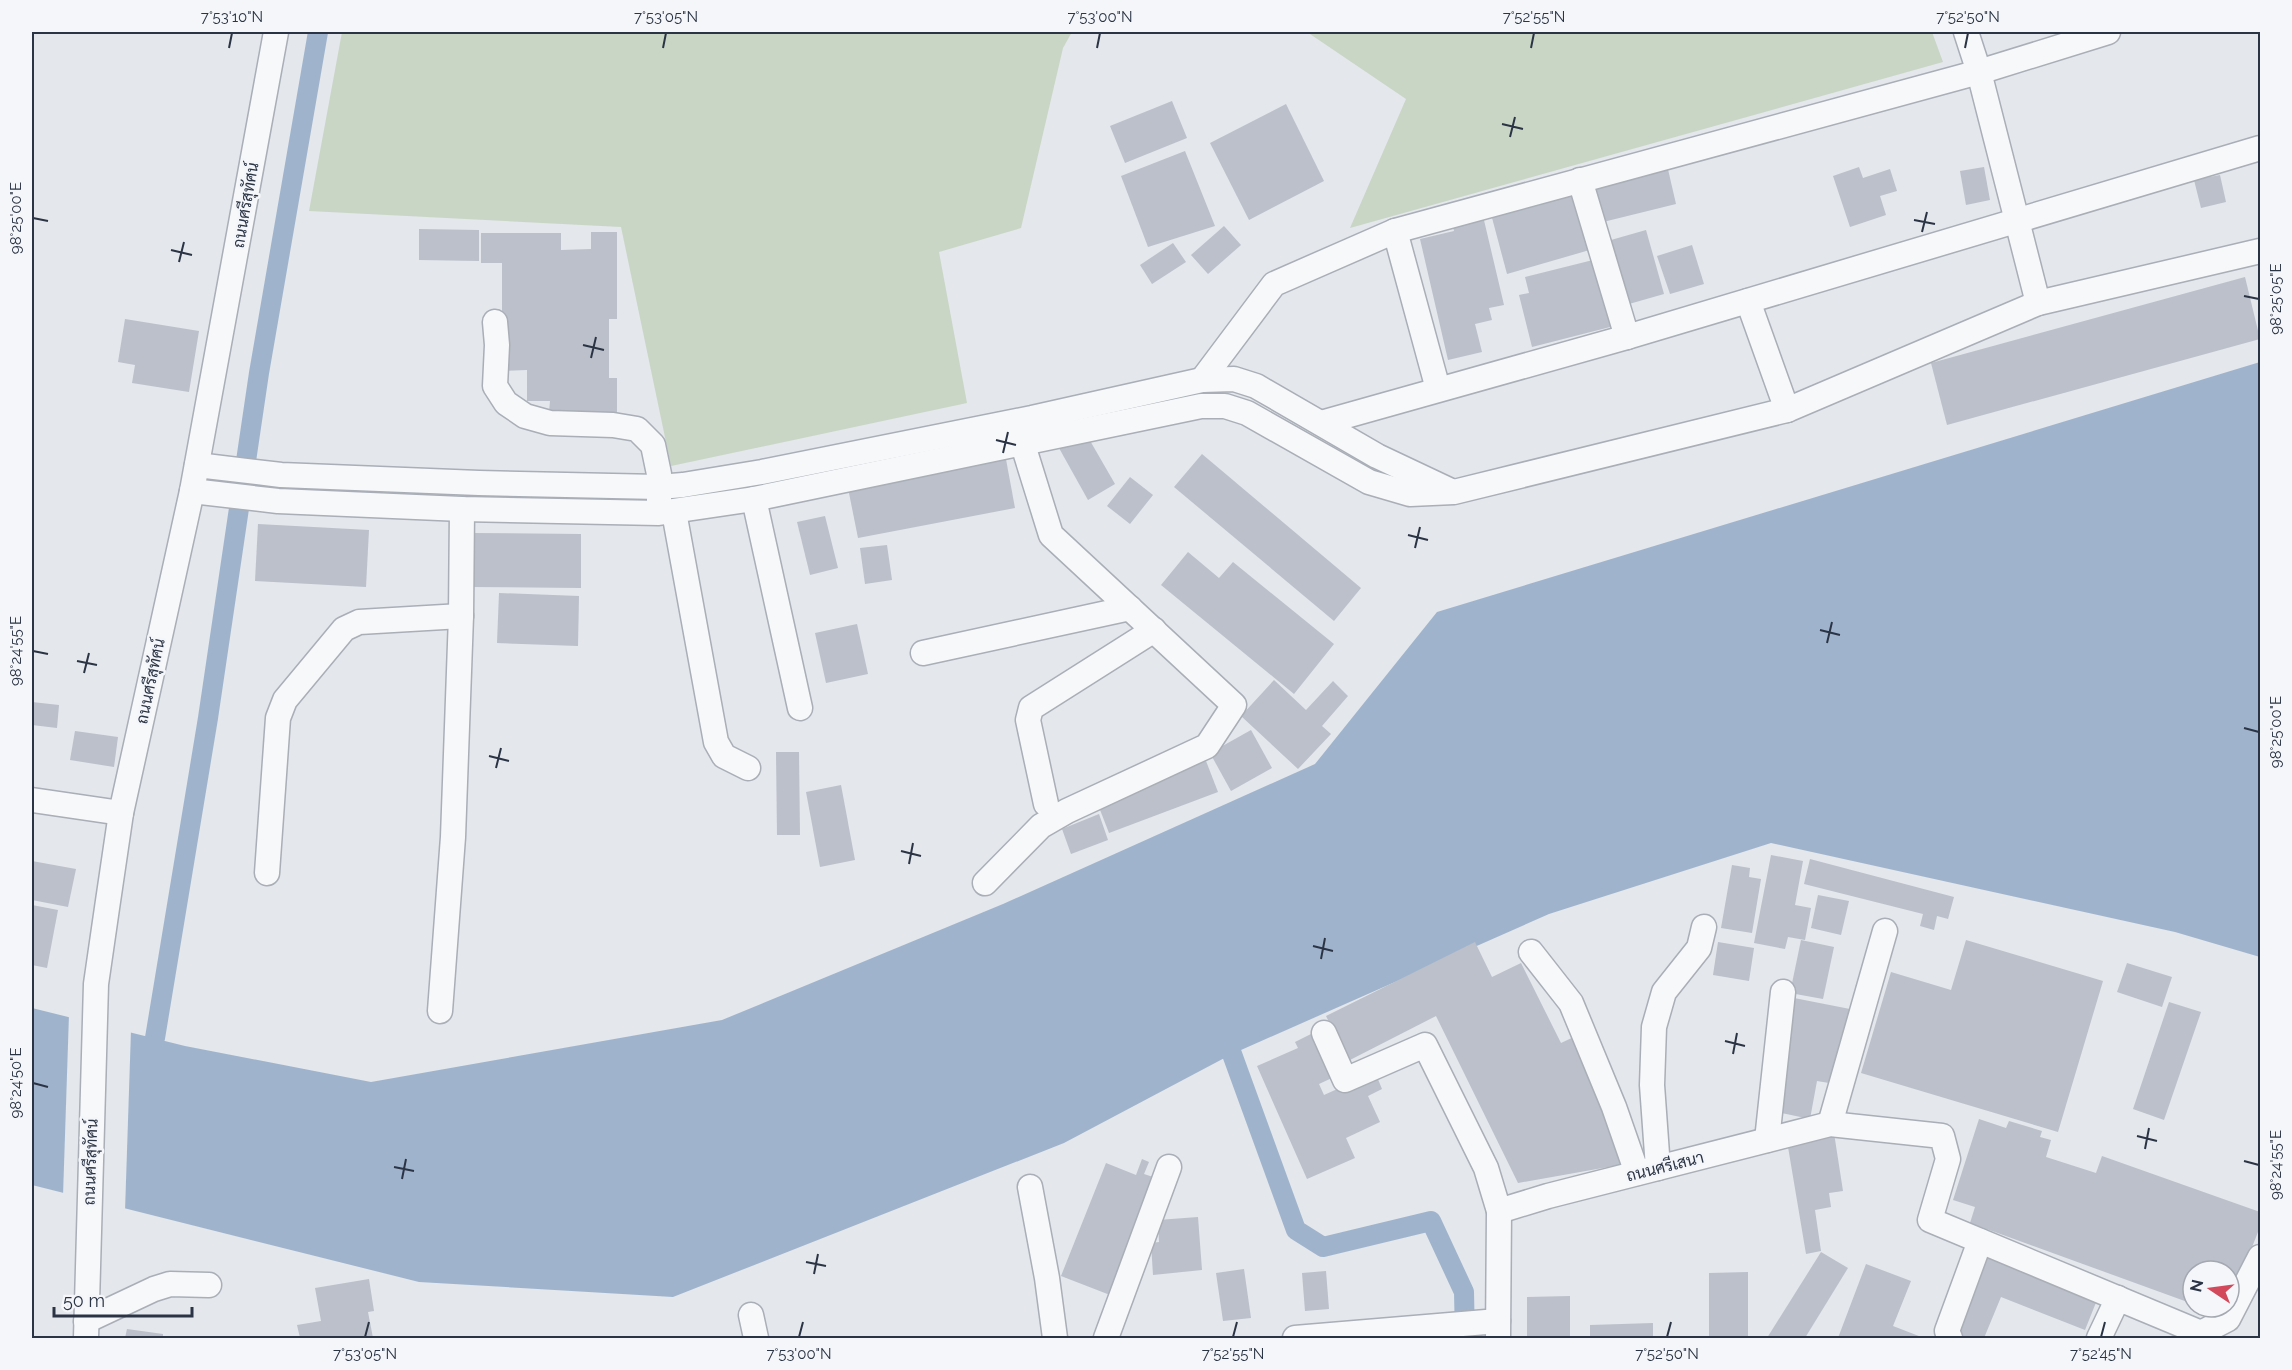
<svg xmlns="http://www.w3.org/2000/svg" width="2292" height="1370" font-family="Raleway,Sarabun,sans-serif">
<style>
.green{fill:#c9d6c5}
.water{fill:#9fb4cc}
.pier{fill:#e4e7ec}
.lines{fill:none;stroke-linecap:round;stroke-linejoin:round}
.canal{stroke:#9fb4cc;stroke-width:20}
.building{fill:#bbc0ca}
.minor-casing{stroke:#a9aeb7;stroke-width:27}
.minor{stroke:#f7f8fa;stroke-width:24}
.ticks{fill:none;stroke:#2b3445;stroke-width:2}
.labels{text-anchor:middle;stroke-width:5;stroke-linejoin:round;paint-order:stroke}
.street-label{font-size:16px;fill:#2b3445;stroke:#f4f6f9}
.neatline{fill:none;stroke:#2b3445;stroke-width:2}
.ticks-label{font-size:15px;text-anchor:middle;fill:#2b3445}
</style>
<rect width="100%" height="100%" fill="#e4e7ec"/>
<!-- green -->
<g class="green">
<polygon points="342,32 1072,32 1063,48 1021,228 939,252 967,403 671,466 621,227 309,211"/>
<polygon points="1307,32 1932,32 1943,62 1350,228 1406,99"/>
</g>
<!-- water -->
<polygon class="water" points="2260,362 2260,957 2175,932 1771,843 1549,914 1232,1054 1064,1143 673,1297 419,1282 32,1185 32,1008 185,1046 371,1082 722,1020 1003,904 1315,764 1437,612"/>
<!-- pier -->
<polygon class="pier" points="69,1014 131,1030 125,1211 63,1196"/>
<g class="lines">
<!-- canal -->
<g class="canal">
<polyline points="155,1038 208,718 259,373 318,32"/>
<polyline points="1232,1054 1296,1230 1323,1247 1431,1221 1464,1292 1465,1338"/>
</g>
</g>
<!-- building -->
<g class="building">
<polygon points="1172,101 1187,138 1125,163 1110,126"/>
<polygon points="1286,104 1324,181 1249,220 1210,143"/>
<polygon points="1185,151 1215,226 1148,247 1121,176"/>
<polygon points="1667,165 1676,204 1595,224 1586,185"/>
<polygon points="1859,167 1863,178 1890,169 1897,191 1880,196 1886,215 1850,227 1833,176"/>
<polygon points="1984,167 1990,200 1966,205 1960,171"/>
<polygon points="2220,175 2226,202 2201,208 2194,180"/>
<polygon points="1578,191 1593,249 1507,274 1491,214"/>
<polygon points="1483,216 1504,305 1489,308 1492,320 1475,324 1482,352 1448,360 1420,239 1454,231 1452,223"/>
<polygon points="1224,226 1241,245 1208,274 1191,255"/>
<polygon points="419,229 479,230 479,261 419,260"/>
<polygon points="1646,230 1664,294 1622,306 1604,242"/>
<polygon points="591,232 617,232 617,319 609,319 609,378 617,378 617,412 549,412 550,401 527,401 527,370 502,371 502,263 481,263 481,233 561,233 561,250 591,249"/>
<polygon points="1173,243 1186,262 1152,284 1140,265"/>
<polygon points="1692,245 1704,284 1670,294 1657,256"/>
<polygon points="1601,258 1618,325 1532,347 1519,295 1529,293 1525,277"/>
<polygon points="2245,277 2260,339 1947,425 1931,363"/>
<polygon points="125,319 199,331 189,392 132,383 135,365 118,362"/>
<polygon points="1085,432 1115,484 1088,500 1059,448"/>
<polygon points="1005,454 1015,508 858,538 847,483"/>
<polygon points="1202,454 1361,588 1334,621 1174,487"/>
<polygon points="1130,477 1153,495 1130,524 1107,506"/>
<polygon points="825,516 838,568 810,575 797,522"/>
<polygon points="258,524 369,530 366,587 255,581"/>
<polygon points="471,533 581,534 581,588 470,587"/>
<polygon points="887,545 892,580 865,584 860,548"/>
<polygon points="1188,552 1219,578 1233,562 1334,644 1294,694 1161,585"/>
<polygon points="499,593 579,596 578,646 497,643"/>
<polygon points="857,624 868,674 826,683 815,633"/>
<polygon points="1274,680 1306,710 1333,681 1348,696 1322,726 1331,734 1298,769 1241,716"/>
<polygon points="32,702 59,705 57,728 32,725"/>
<polygon points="1251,730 1272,768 1231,791 1210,753"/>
<polygon points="75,731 118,737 114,767 70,760"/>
<polygon points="776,752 799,752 800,835 777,835"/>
<polygon points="1206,761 1218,792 1109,833 1097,802"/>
<polygon points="841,785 855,860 820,867 806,792"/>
<polygon points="1099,814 1108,840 1071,854 1062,829"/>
<polygon points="1771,855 1803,861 1795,905 1811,908 1805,940 1788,937 1785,949 1754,943"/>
<polygon points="1810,859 1954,897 1948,919 1937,916 1934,930 1920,926 1923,914 1804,884"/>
<polygon points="32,861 76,869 68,907 32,900"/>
<polygon points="1732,865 1750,868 1749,877 1761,879 1752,933 1721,928"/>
<polygon points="1818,895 1849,901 1841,935 1811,928"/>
<polygon points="32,905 58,910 47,968 32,965"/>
<polygon points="1801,940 1834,947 1823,999 1790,993"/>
<polygon points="1966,940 2103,981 2058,1132 1861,1073 1891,972 1951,990"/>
<polygon points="1475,942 1492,977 1521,963 1561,1043 1578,1035 1625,1164 1518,1183 1436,1016 1348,1061 1326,1016"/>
<polygon points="1718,942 1754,948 1749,981 1713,975"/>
<polygon points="2127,963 2172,977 2162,1007 2117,992"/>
<polygon points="1794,998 1850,1009 1835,1084 1817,1081 1810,1119 1772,1111"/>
<polygon points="2169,1002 2201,1012 2164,1120 2133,1109"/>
<polygon points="1315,1032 1334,1077 1319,1084 1324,1095 1375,1072 1382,1089 1368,1096 1380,1122 1346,1138 1355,1158 1307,1179 1257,1066 1298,1048 1295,1042"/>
<polygon points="1979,1119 2006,1128 2009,1121 2042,1131 2040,1137 2051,1140 2046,1157 2096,1173 2102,1156 2260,1212 2260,1227 2229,1305 2229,1271 2193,1271 2193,1304 1970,1223 1975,1207 1953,1200"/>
<polygon points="1834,1133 1843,1191 1829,1193 1831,1207 1815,1210 1821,1251 1806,1254 1787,1141"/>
<polygon points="1142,1159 1149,1162 1144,1174 1156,1178 1110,1295 1061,1276 1106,1163 1136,1175"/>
<polygon points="1198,1217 1202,1270 1153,1275 1151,1243 1159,1242 1158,1220"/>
<polygon points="1821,1252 1848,1268 1805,1338 1767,1338"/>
<polygon points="1982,1253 2097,1300 2085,1330 2001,1297 1984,1338 1957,1338"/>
<polygon points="1866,1264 1911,1281 1893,1326 1924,1338 1838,1338"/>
<polygon points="1244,1269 1251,1318 1223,1321 1216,1273"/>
<polygon points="1326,1271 1329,1309 1305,1311 1302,1273"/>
<polygon points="1748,1272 1748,1338 1709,1338 1709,1273"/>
<polygon points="369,1279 374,1311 368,1312 373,1338 300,1338 297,1325 321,1321 315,1288"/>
<polygon points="1570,1296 1570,1338 1527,1338 1527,1297"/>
<polygon points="2201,1307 2228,1307 2225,1316"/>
<polygon points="1653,1323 1653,1338 1590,1338 1590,1325"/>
<polygon points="127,1329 163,1334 163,1338 125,1338"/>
</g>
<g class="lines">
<defs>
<g id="minor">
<polyline points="1966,32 1979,72 2038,303"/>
<polyline points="1580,180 1627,337"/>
<polyline points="1395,231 1438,389"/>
<polyline points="1748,301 1787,410"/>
<polyline points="495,322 497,345 495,386 506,403 525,416 550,423 613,425 637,429 653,445 659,474 659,502"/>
<polyline points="1202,380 1274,284 1395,231 1979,72 2108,32"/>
<polyline points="1321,423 1627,337 2260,148"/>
<polyline points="197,465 281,475 479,483 659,487 683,485 762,472 1032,418 1202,380 1234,379 1256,386 1377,456 1449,490"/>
<polyline points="192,491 278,501 462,509 659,513 754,499 1201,406 1225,406 1247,413 1369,482 1410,494 1454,492 1787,410 2038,303 2260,251"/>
<polyline points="754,499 800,708"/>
<polyline points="674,512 716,742 724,756 748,768"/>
<polyline points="923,653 1130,608"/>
<polyline points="32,800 121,813"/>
<polyline points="1046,804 1028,720 1031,708 1154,630"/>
<polyline points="267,873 278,718 285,700 344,629 359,622 461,616"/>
<polyline points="985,883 1041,826 1067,811 1207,746 1234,705 1051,535 1023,445"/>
<polyline points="1531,952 1571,1003 1614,1107 1637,1173"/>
<polyline points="440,1011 453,837 461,616 462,509"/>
<polyline points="1324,1033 1345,1080 1425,1045 1486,1168 1499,1211 1498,1338"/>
<polyline points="1830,1124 1885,931"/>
<polyline points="1767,1140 1783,992"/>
<polyline points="1658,1168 1652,1085 1654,1027 1664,992 1699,948 1704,927"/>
<polyline points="1030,1187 1047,1278 1055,1338"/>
<polyline points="1499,1211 1548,1196 1830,1124 1942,1136 1948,1159 1930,1220 2201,1333 2228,1319 2260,1257"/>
<polyline points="751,1315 756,1338"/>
<polyline points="86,1321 154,1289 170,1284 209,1285"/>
<polyline points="86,1338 96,984 107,908 121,813 192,491 276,32"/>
<polyline points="1106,1338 1169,1167"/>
<polyline points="1295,1338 1498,1321"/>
<polyline points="1950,1338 1947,1331 1980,1241"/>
<polyline points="2099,1338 2118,1298"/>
</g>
</defs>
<!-- minor casing -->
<use href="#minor" class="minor-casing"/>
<!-- minor -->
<use href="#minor" class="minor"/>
</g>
<!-- ticks -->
<path class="ticks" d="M229,48l3,-15M663,48l3,-15M1097,48l3,-15M1531,48l3,-15M1965,48l3,-15M1502,124l21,5M1510,137l5,-20M33,218l15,3M1914,220l21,4M1922,232l5,-20M171,250l21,5M179,262l5,-20M2244,296l15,3M583,345l21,5M591,358l5,-21M996,440l20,5M1003,453l5,-21M1408,535l20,5M1415,548l5,-21M1820,630l20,5M1827,643l5,-21M33,651l15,3M77,661l20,4M84,673l5,-20M2244,728l15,4M489,756l20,5M496,768l5,-20M901,851l20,5M909,864l4,-21M1313,946l20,5M1321,959l4,-21M1725,1041l20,5M1733,1054l4,-21M33,1083l15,4M2137,1136l20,5M2145,1149l4,-21M2244,1161l15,4M394,1167l20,4M402,1179l4,-20M806,1262l20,4M814,1274l4,-20M365,1337l4,-15M799,1337l4,-15M1233,1337l4,-15M1667,1337l4,-15M2101,1337l4,-15"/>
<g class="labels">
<!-- street labels -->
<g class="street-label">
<text transform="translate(245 205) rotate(-80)" y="6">ถนนศรีสุทัศน์</text>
<text transform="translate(150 681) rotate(-78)" y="6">ถนนศรีสุทัศน์</text>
<text transform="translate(90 1162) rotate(-88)" y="6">ถนนศรีสุทัศน์</text>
<text transform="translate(1665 1166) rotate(-14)" y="6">ถนนศรีเสนา</text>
</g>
</g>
<!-- border -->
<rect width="2292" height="1370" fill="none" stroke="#f4f6f9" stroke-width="66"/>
<!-- north arrow -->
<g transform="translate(2211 1289) rotate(283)"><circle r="28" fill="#f4f6f9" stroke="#a4a8b1" stroke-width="1.5"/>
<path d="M0-4.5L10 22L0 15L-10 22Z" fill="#d1495b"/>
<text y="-9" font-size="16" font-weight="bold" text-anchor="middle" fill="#2b3445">N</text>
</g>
<!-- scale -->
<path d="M54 1307v9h138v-9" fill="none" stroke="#2b3445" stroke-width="3"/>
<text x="63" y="1307" font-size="18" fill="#2b3445" stroke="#f4f6f9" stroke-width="4.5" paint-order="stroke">50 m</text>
<rect x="33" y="33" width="2226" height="1304" class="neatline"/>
<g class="ticks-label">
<text x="232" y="22">7°53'10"N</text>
<text x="666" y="22">7°53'05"N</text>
<text x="1100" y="22">7°53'00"N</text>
<text x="1534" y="22">7°52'55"N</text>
<text x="1968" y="22">7°52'50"N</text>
<text transform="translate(16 218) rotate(-90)" y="5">98°25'00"E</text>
<text transform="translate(2276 299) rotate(-90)" y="5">98°25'05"E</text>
<text transform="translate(16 651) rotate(-90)" y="5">98°24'55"E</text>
<text transform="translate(2276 732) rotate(-90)" y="5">98°25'00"E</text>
<text transform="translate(16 1083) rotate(-90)" y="5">98°24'50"E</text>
<text transform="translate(2276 1165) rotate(-90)" y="5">98°24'55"E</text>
<text x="365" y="1359">7°53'05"N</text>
<text x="799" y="1359">7°53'00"N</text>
<text x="1233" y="1359">7°52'55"N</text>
<text x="1667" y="1359">7°52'50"N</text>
<text x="2101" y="1359">7°52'45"N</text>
</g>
</svg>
